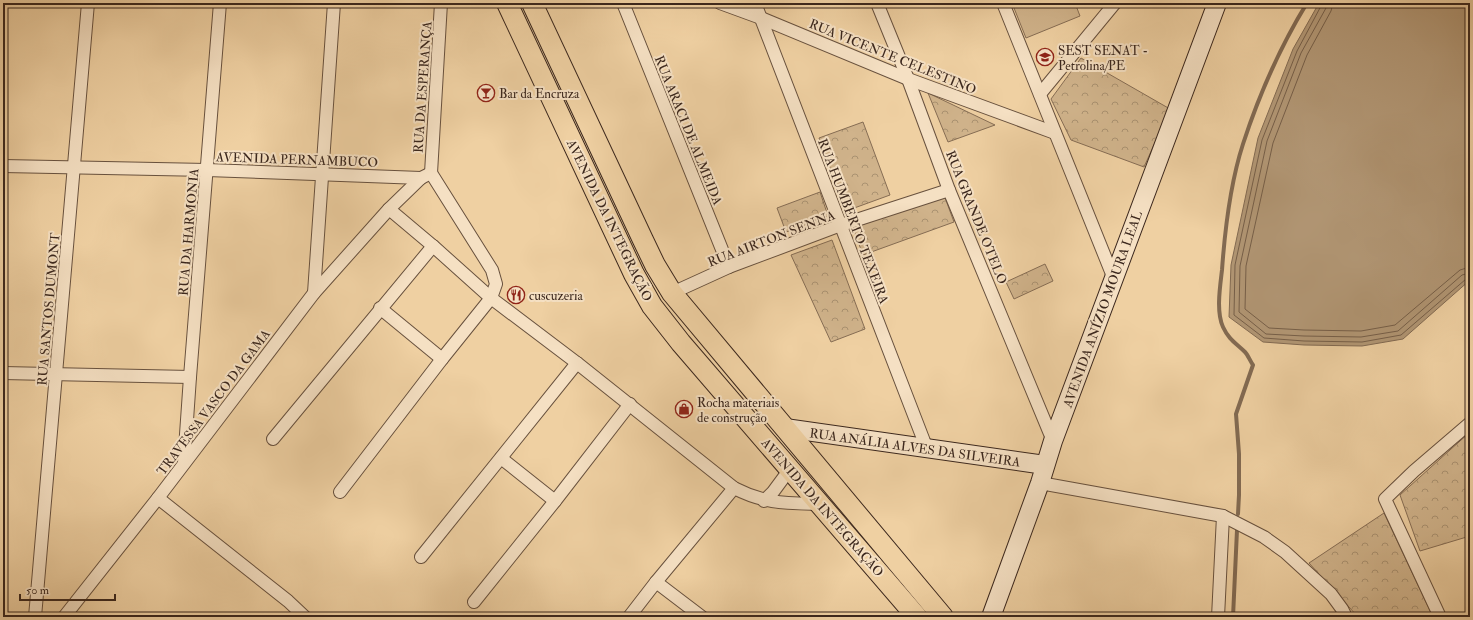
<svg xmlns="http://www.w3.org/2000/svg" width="1473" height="620" font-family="'IM FELL Double Pica',serif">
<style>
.grass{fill:#d0b38b;stroke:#866d54}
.park{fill:url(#park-crowns);stroke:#866d54}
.water{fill:#b29775;stroke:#826a52}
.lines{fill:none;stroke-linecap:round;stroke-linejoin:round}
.shore{stroke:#765f49;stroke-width:1}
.stream{stroke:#826a52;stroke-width:4}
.street-casing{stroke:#68513e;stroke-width:14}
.secondary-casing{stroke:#3b271d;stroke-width:20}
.primary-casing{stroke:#3b271d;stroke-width:22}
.street{stroke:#f5e0c3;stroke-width:12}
.secondary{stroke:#f5e0c3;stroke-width:18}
.primary{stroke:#efd0a2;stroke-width:20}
.labels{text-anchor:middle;stroke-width:4;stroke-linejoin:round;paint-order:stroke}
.poi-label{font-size:13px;fill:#3b271d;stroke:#f5e0c3;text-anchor:start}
.street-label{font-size:13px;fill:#3b271d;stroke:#f5e0c3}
</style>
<defs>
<pattern id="park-crowns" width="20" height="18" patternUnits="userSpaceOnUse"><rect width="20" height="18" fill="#d0b38b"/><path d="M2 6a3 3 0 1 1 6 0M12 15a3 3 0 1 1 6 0" fill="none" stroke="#aa9271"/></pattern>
</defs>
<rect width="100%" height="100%" fill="#efd0a2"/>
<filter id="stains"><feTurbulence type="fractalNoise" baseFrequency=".005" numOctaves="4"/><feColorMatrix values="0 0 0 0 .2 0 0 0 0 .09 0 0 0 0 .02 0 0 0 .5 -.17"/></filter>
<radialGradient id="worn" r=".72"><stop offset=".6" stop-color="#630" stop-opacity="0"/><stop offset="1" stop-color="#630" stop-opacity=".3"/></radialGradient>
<!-- grass -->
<polygon class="grass" points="1012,3 1075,3 1080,16 1026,38"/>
<!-- park -->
<g class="park">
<polygon points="1081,58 1170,109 1144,167 1071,140 1051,99"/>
<polygon points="928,93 995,125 948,142"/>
<polygon points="863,122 890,195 846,211 819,138"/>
<polygon points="820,192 828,216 786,232 777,208"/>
<polygon points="944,195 954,222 863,255 853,228"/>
<polygon points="832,240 865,329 831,342 791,255"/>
<polygon points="1045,264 1053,281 1014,299 1006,282"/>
<polygon points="1470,432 1470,536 1420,551 1400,495"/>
<polygon points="1384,513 1433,617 1358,617 1309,563"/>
</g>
<!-- water -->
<polygon class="water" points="1319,3 1470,3 1470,280 1403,339 1362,346 1304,345 1263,342 1229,317 1231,265 1258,138 1293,49"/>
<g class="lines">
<!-- shore -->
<g class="shore">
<polyline points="1322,3 1321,6 1297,51 1262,140 1235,265 1234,315 1264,338 1304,341 1362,342 1401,335 1466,279 1470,278"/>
<polyline points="1327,3 1326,8 1301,53 1267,141 1240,266 1239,312 1266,334 1304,336 1361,337 1398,331 1462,275 1470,273"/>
<polyline points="1333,3 1331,11 1307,55 1273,143 1246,266 1245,309 1269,328 1304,330 1361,331 1395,325 1460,270 1470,267"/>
</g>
<!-- stream -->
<g class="stream">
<path d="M1238,514l1,-19v-41l-3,-40 17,-49c-3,-4 -5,-10 -8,-13 -9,-9 -16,-12 -22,-25 -7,-15 -3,-40 -1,-57 3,-42 8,-86 21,-126 16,-49 37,-97 64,-141"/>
<polyline points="1233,617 1237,530"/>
</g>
<defs>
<g id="street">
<polyline points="623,3 729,267"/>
<polyline points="720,3 761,18 908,79 1055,133"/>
<polyline points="755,3 927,449"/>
<polyline points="877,3 908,79 949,190 1053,441"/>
<polyline points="1003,3 1114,279"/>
<polyline points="1040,94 1115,3"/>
<polyline points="3,166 207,170 421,178"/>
<polyline points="431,173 441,3"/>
<path d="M389,209l44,37 58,52 86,65 157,125c31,16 52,15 86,16"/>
<polyline points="314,293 334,3"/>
<polyline points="672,293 729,267 841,225 949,190"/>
<polyline points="380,308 442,359"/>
<polyline points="3,373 190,377"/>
<polyline points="273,439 433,246"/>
<polyline points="501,458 555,501"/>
<polyline points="184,463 190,377 220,3"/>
<polyline points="1040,483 1223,516 1264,537 1285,552 1331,594 1342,609 1346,617"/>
<polyline points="340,492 442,359 491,298 496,284 492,270 431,173"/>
<polyline points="158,498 288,601 305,617"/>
<polyline points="764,501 773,492 790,469"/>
<polyline points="421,557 577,363"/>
<polyline points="656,582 702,617"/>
<polyline points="474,602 555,501 630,404"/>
<polyline points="35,617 88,3"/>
<polyline points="64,617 158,498 314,293 389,209 421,178 431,173"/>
<polyline points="629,617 656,582 734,488"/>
<polyline points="1218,617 1223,516"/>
<polyline points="1440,617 1385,499 1414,471 1470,423"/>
</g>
<g id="secondary">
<polyline points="785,428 1045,465"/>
<polyline points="991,617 1040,483 1053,441 1217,3"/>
</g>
<g id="primary">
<polyline points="507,3 634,274 652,306 681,343 917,617"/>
<polyline points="532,3 643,240 655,265 672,293 943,617"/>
</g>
</defs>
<!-- street casing -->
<use href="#street" class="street-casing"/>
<!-- secondary casing -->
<use href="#secondary" class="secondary-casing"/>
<!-- primary casing -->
<use href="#primary" class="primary-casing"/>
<!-- street -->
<use href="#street" class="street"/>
<!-- secondary -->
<use href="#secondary" class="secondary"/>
<!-- primary -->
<use href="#primary" class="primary"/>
</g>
<!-- icons -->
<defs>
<symbol id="university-ring" viewBox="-11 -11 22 22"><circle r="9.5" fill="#f5e0c3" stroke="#8f2418" stroke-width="1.5"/><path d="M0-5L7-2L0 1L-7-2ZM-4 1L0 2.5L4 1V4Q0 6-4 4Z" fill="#8f2418"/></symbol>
<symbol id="bar-ring" viewBox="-11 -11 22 22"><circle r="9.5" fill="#f5e0c3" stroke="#8f2418" stroke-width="1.5"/><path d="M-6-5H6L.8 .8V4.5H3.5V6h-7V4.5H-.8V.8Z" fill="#8f2418"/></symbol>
<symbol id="restaurant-ring" viewBox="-11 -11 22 22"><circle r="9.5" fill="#f5e0c3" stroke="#8f2418" stroke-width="1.5"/><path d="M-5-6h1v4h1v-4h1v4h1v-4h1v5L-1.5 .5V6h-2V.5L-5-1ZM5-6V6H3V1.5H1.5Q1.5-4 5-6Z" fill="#8f2418"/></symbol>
<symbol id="shop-ring" viewBox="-11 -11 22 22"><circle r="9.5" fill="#f5e0c3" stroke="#8f2418" stroke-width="1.5"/><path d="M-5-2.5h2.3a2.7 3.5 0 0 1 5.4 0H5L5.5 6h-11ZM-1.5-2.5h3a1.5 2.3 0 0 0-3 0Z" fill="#8f2418"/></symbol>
</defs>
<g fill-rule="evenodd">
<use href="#university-ring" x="1035" y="47" width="20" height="20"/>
<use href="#bar-ring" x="476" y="83" width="20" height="20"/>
<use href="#restaurant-ring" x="506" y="285" width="20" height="20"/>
<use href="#shop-ring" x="674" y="399" width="20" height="20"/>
</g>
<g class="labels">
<!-- poi labels -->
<g class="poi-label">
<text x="1058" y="55">SEST SENAT -<tspan x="1058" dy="15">Petrolina/PE</tspan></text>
<text x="499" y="98">Bar da Encruza</text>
<text x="529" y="300">cuscuzeria</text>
<text x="697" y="407">Rocha materiais<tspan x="697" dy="15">de construção</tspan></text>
</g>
<!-- street labels -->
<g class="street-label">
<text transform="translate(893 56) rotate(22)" y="5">RUA VICENTE CELESTINO</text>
<text transform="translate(422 87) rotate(-86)" y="5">RUA DA ESPERANÇA</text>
<text transform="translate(689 130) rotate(68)" y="5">RUA ARACI DE ALMEIDA</text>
<text transform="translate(297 159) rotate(2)" y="5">AVENIDA PERNAMBUCO</text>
<text transform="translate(977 217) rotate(68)" y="5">RUA GRANDE OTELO</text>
<text transform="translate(610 220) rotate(64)" y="5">AVENIDA DA INTEGRAÇÃO</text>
<text transform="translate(854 221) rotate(69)" y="5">RUA HUMBERTO TEXEIRA</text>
<text transform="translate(188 232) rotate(-85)" y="5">RUA DA HARMONIA</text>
<text transform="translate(771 238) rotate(-21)" y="5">RUA AIRTON SENNA</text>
<text transform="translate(48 309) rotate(-85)" y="5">RUA SANTOS DUMONT</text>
<text transform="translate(1102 309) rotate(-70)" y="5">AVENIDA ANÍZIO MOURA LEAL</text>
<text transform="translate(213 402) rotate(-53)" y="5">TRAVESSA VASCO DA GAMA</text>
<text transform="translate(915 447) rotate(8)" y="5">RUA ANÁLIA ALVES DA SILVEIRA</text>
<text transform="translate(823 507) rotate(49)" y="5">AVENIDA DA INTEGRAÇÃO</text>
</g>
</g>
<!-- margin -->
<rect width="1473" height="620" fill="none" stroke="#efd0a2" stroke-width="16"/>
<rect x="4" y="4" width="1465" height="612" fill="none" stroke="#3b271d" stroke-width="2"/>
<rect x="8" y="8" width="1457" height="604" fill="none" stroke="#3b271d"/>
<!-- scale -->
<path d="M20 594v6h95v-6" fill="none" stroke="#3b271d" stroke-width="2"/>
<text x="26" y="594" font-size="12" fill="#3b271d" stroke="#f5e0c3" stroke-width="3" paint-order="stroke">50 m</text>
<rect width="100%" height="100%" filter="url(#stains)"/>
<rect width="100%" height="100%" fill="url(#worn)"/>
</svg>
